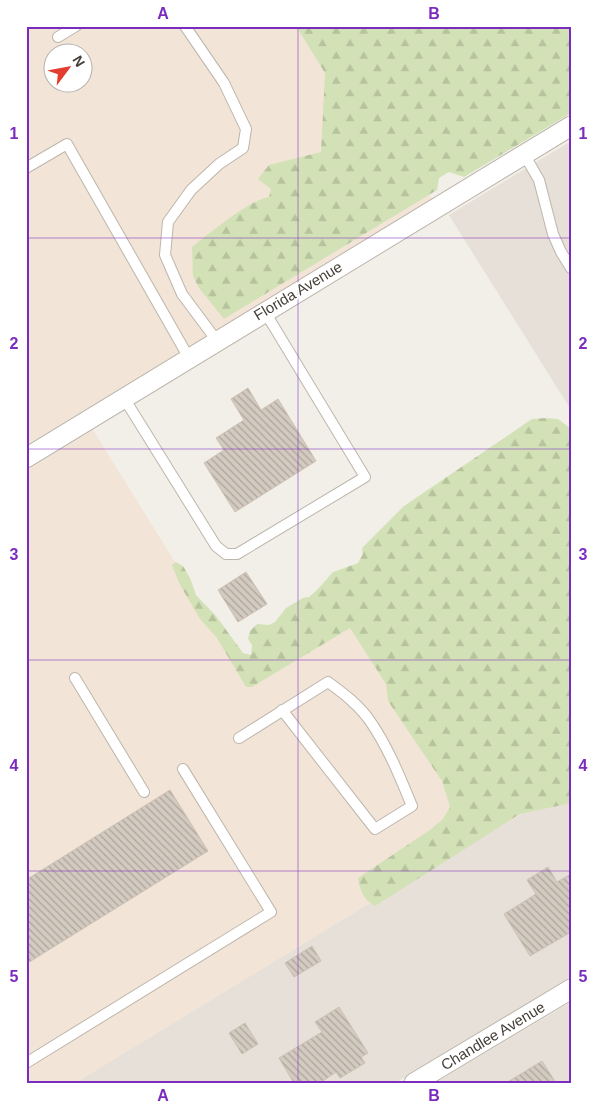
<svg xmlns="http://www.w3.org/2000/svg" width="597" height="1109" font-family="Helvetica,sans-serif">
<style>
.residential{fill:#e6e0d8}
.commercial{fill:#f2e4d6;fill-rule:evenodd}
.forest{fill:url(#forest-firs)}
.building{fill:url(#building-back-hatch);stroke:#cdc1b4}
.lines{fill:none;stroke-linecap:round;stroke-linejoin:round}
.lane-casing{stroke:#bdb6ac;stroke-width:12}
.street-casing{stroke:#bdb6ac;stroke-width:21}
.lane{stroke:#fff;stroke-width:10}
.street{stroke:#fff;stroke-width:19}
.grid{fill:none;stroke:#7b2cbf;stroke-width:1;stroke-opacity:0.55}
.labels{text-anchor:middle;stroke-width:4;stroke-linejoin:round;paint-order:stroke}
.street-label{font-size:15px;fill:#453f38;stroke:#fff}
.neatline{fill:none;stroke:#7b2cbf;stroke-width:2}
.grid-label{font-size:16px;text-anchor:middle;font-weight:bold;fill:#7b2cbf}
</style>
<defs>
<pattern id="forest-firs" width="22" height="20" patternUnits="userSpaceOnUse" patternTransform="scale(1.25)"><rect width="22" height="20" fill="#d2e2b6"/><path d="M5 1l3.5 6h-7zM16 11l3.5 6h-7z" fill="#b6c39d"/></pattern>
<pattern id="building-back-hatch" width="6" height="6" patternUnits="userSpaceOnUse" patternTransform="scale(1.25)"><rect width="6" height="6" fill="#d3cac0"/><path d="M-1 5l2 2M0 0l6 6M5-1l2 2" fill="none" stroke="#ada59d"/></pattern>
</defs>
<rect width="100%" height="100%" fill="#f2efe9"/>
<!-- residential -->
<g class="residential">
<polygon points="571,141 571,410 449,215"/>
<polygon points="571,785 571,977 395,1083 75,1083 360,909"/>
<polygon points="571,1002 571,1083 435,1083"/>
</g>
<!-- commercial -->
<g class="commercial">
<path d="M26,26h298l108,173 -406,246zM52,52h30v30h-30z"/>
<polygon points="93,430 242,670 571,467 571,785 360,909 75,1083 26,1083 26,471"/>
</g>
<!-- forest -->
<g class="forest">
<path d="M296,26h275v87l-107,64 -15,-5 -10,6 -2,12 -213,129 -25,-31 -6,-12 -1,-29c17,-13 57,-47 77,-50l2,-8 -13,-10 11,-14 52,-13 4,-79z"/>
<path d="M545,418l13,1 13,10v374l-51,11 -145,92c-11,-6 -15,-15 -17,-28l72,-48 13,-11 7,-12 -8,-26 -54,-80 -2,-17 -36,-56 -98,59h-6l-29,-49 -17,-19 -21,-36 -7,-18 4,-3 7,4 7,12 6,17 20,21 27,37 8,2 1,-10 -4,-6 2,-8 7,-7 12,1 6,-3 11,-14 17,-10 6,-1 8,-7 16,-18 25,-9 5,-9 -1,-6 42,-42 128,-87z"/>
</g>
<!-- building -->
<g class="building">
<polygon points="248,388 261,410 278,399 316,461 235,512 204,463 224,450 216,438 244,420 231,399"/>
<polygon points="246,572 267,604 238,622 218,590"/>
<polygon points="170,790 208,851 26,964 26,880"/>
<polygon points="548,867 557,882 571,874 571,932 530,956 504,914 536,894 527,880"/>
<polygon points="312,946 321,961 294,977 285,963"/>
<polygon points="339,1007 368,1053 361,1057 365,1063 340,1078 336,1072 320,1083 294,1083 279,1058 322,1032 315,1022"/>
<polygon points="245,1023 258,1044 242,1054 229,1033"/>
<polygon points="542,1061 556,1083 506,1083"/>
</g>
<g class="lines">
<defs>
<g id="lane">
<polyline points="185,26 224,83 246,129 243,148 219,164 191,190 168,222 165,255 182,294 217,341"/>
<polyline points="58,37 76,26"/>
<polyline points="524,154 539,180 553,234 561,252 571,268"/>
<polyline points="26,168 67,144 189,358"/>
<polyline points="124,398 216,546 226,554 237,554 365,477 265,312"/>
<polyline points="75,678 144,792"/>
<path d="M239,738l89,-56c15,11 31,23 42,39 18,26 30,56 42,85l-37,23 -93,-119"/>
<polyline points="26,1063 271,912 183,769"/>
</g>
<g id="street">
<polyline points="26,458 571,126"/>
<polyline points="414,1083 571,989"/>
</g>
</defs>
<!-- lane casing -->
<use href="#lane" class="lane-casing"/>
<!-- street casing -->
<use href="#street" class="street-casing"/>
<!-- lane -->
<use href="#lane" class="lane"/>
<!-- street -->
<use href="#street" class="street"/>
</g>
<!-- grid -->
<path class="grid" d="M298,26v1057M26,238h545M26,449h545M26,660h545M26,871h545"/>
<g class="labels">
<!-- street labels -->
<g class="street-label">
<text transform="translate(298 291) rotate(-31)" y="5">Florida Avenue</text>
<text transform="translate(493 1036) rotate(-31)" y="5">Chandlee Avenue</text>
</g>
</g>
<!-- border -->
<rect width="597" height="1109" fill="none" stroke="#ffffff" stroke-width="55"/>
<!-- north arrow -->
<g transform="translate(68 68) rotate(58)"><circle r="24" fill="#ffffff" stroke="#b5b2af"/>
<path d="M0-4L9 19L0 12L-9 19Z" fill="#e23d30"/>
<text y="-8" font-size="14" font-weight="bold" text-anchor="middle" fill="#453f38">N</text>
</g>
<rect x="28" y="28" width="542" height="1054" class="neatline"/>
<g class="grid-label">
<text x="163" y="19">A</text>
<text x="434" y="19">B</text>
<text x="14" y="139">1</text>
<text x="583" y="139">1</text>
<text x="14" y="349">2</text>
<text x="583" y="349">2</text>
<text x="14" y="560">3</text>
<text x="583" y="560">3</text>
<text x="14" y="771">4</text>
<text x="583" y="771">4</text>
<text x="14" y="982">5</text>
<text x="583" y="982">5</text>
<text x="163" y="1101">A</text>
<text x="434" y="1101">B</text>
</g>
</svg>
